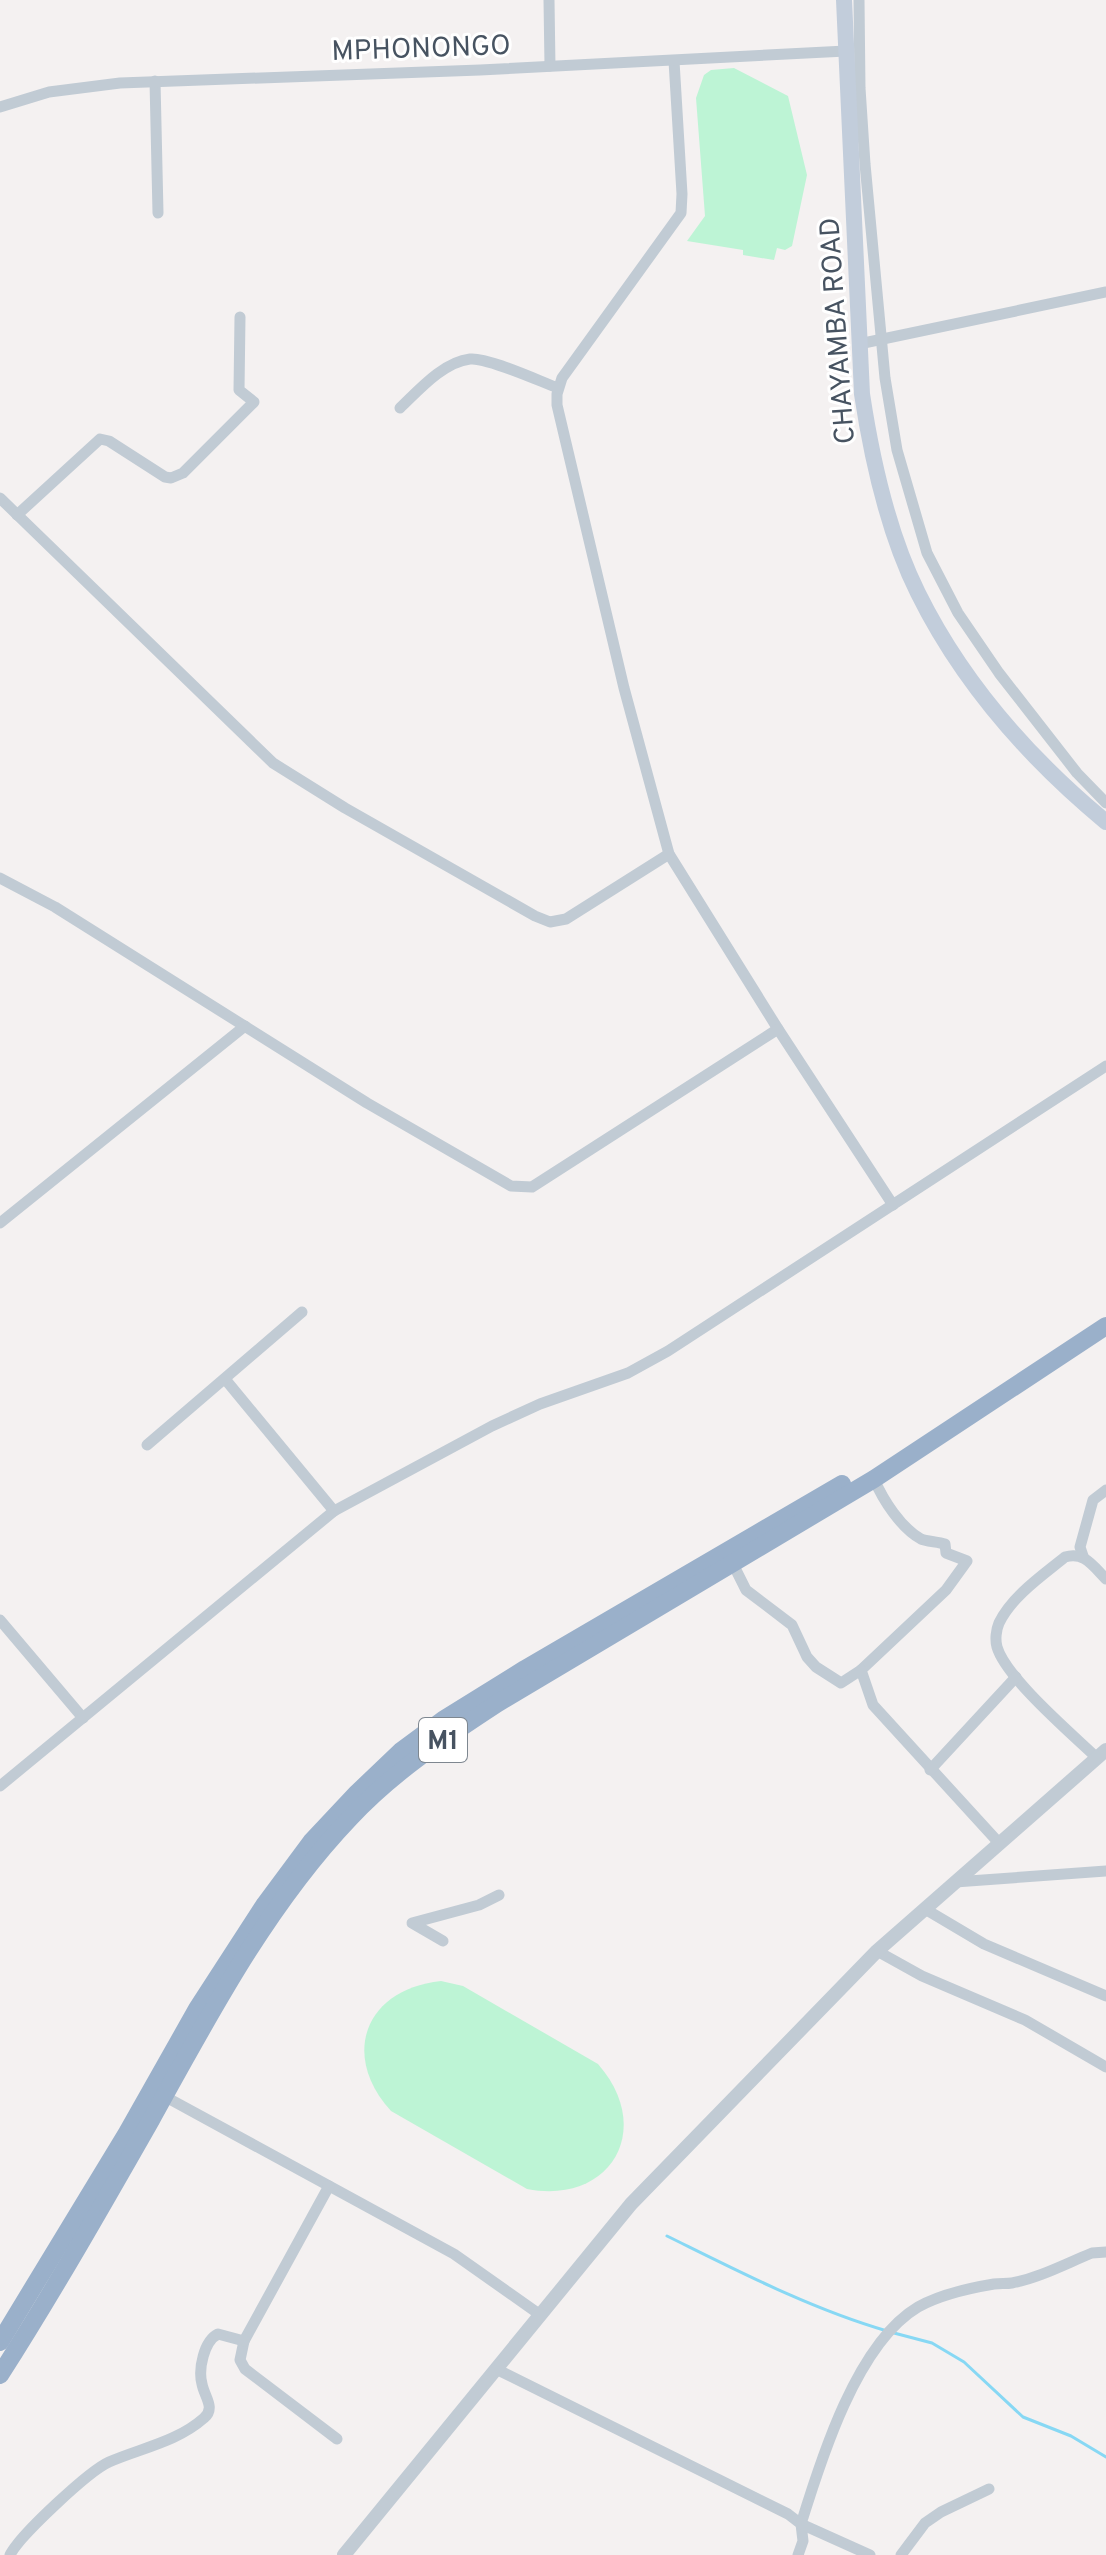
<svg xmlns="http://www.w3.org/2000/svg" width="1106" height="2555" font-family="Overpass,sans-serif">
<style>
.green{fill:#bdf4d5}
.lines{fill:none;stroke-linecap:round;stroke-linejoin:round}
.stream{stroke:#87d8f4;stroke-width:3}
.minor{stroke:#c1cbd4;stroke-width:11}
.tertiary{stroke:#c1cbd4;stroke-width:14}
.secondary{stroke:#c2cddb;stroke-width:16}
.trunk{stroke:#9ab0ca;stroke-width:18}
.labels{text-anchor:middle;stroke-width:6;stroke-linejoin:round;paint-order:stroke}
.shield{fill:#fff;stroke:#7e8790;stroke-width:2}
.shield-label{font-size:26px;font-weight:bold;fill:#475361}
.street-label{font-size:28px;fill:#475361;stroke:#fff}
</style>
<rect width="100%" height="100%" fill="#f4f1f1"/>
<!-- green -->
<g class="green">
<polygon points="734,68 788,96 807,175 792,246 785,250 777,248 774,260 743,255 743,250 687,241 705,216 696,98 704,75 711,70"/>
<path d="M441,1981l22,5 135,78c57,65 13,141 -71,125l-136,-78c-51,-56 -26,-122 50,-130z"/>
</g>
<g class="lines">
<!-- stream -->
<g class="stream">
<path d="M667,2236c71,35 144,73 220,95"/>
<polyline points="894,2333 932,2343 964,2362 1023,2417 1071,2436 1106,2457"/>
</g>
<!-- minor -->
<g class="minor">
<polyline points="549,0 550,66"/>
<polyline points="859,0 860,88 865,164 885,378 897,450 927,553 958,613 999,673 1077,773 1106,803"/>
<polyline points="674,61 682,194 681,213 562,378 557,394 557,405 624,688 669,854 778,1029 893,1205"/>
<polyline points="155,81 158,213"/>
<polyline points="0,107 49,92 120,83 480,70 846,51"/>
<polyline points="859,344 1106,292"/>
<path d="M400,408c18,-17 43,-46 70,-49 17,-2 69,22 88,29"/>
<polyline points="0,498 273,763 345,808 535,916 550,922 566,919 669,854"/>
<polyline points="17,515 100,439 109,441 165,477 171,478 183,473 254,402 239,390 240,317"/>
<polyline points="0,878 55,907 367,1103 511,1186 532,1187 778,1029"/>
<polyline points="0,1223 245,1026"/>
<polyline points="225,1379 334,1511"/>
<polyline points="147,1445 302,1312"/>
<path d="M874,1479c9,21 27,49 47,60 4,2 17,3 24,5l1,9 21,8 -21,29 -85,80 12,35 126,138"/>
<polyline points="1083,1556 1080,1547 1093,1500 1106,1490"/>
<polyline points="733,1564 746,1590 792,1625 807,1657 816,1667 841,1683 861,1670"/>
<polyline points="0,1620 83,1718"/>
<path d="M1097,1758c-25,-24 -91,-80 -100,-111 -2,-7 -1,-17 2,-24 13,-27 44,-48 66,-66 19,-6 28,9 41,22"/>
<polyline points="930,1770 1016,1677"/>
<polyline points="0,1786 334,1511 492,1426 540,1404 628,1373 668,1351 1106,1066"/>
<polyline points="955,1882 1106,1871"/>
<polyline points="925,1909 984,1944 1106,1996"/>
<polyline points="443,1941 412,1923 479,1905 499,1895"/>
<polyline points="877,1951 922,1976 1025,2020 1106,2067"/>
<polyline points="164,2096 454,2254 539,2314"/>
<polyline points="329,2186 244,2341 240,2360 245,2369 337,2439"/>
<polyline points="496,2369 788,2514 801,2524 803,2541 798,2555"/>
<path d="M10,2555c10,-20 79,-84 99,-93 32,-14 68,-20 95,-44 12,-10 0,-22 -2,-34 -4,-15 2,-43 16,-50l26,7"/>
<path d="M870,2555l-69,-31c20,-65 56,-181 117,-217 21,-12 52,-19 76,-23 6,-1 12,0 18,-1 27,-5 55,-20 80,-30l14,-1"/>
<polyline points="901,2555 925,2523 941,2512 989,2489"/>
</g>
<!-- tertiary -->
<polyline class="tertiary" points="344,2555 631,2204 877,1951 1106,1750"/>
<!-- secondary -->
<path class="secondary" d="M844,0l18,394c10,66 26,139 56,199 44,89 112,166 188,229"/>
<!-- trunk -->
<g class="trunk">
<polyline points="0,2342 127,2133 197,2009 265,1904 311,1842 357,1793 401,1751 443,1720 525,1669 842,1484"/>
<path d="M0,2375c53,-83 102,-169 151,-255 58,-105 116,-215 199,-302 43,-46 96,-81 148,-115l376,-224 232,-153"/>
</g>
</g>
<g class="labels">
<!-- shield labels -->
<rect class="shield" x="419" y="1718" width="48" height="44" rx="6"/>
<g class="shield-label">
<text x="443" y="1749">M1</text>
</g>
<!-- street labels -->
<g class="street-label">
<text transform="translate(421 47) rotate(-2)" y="10">MPHONONGO</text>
<text transform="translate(836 331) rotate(-94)" y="10">CHAYAMBA ROAD</text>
</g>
</g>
</svg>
